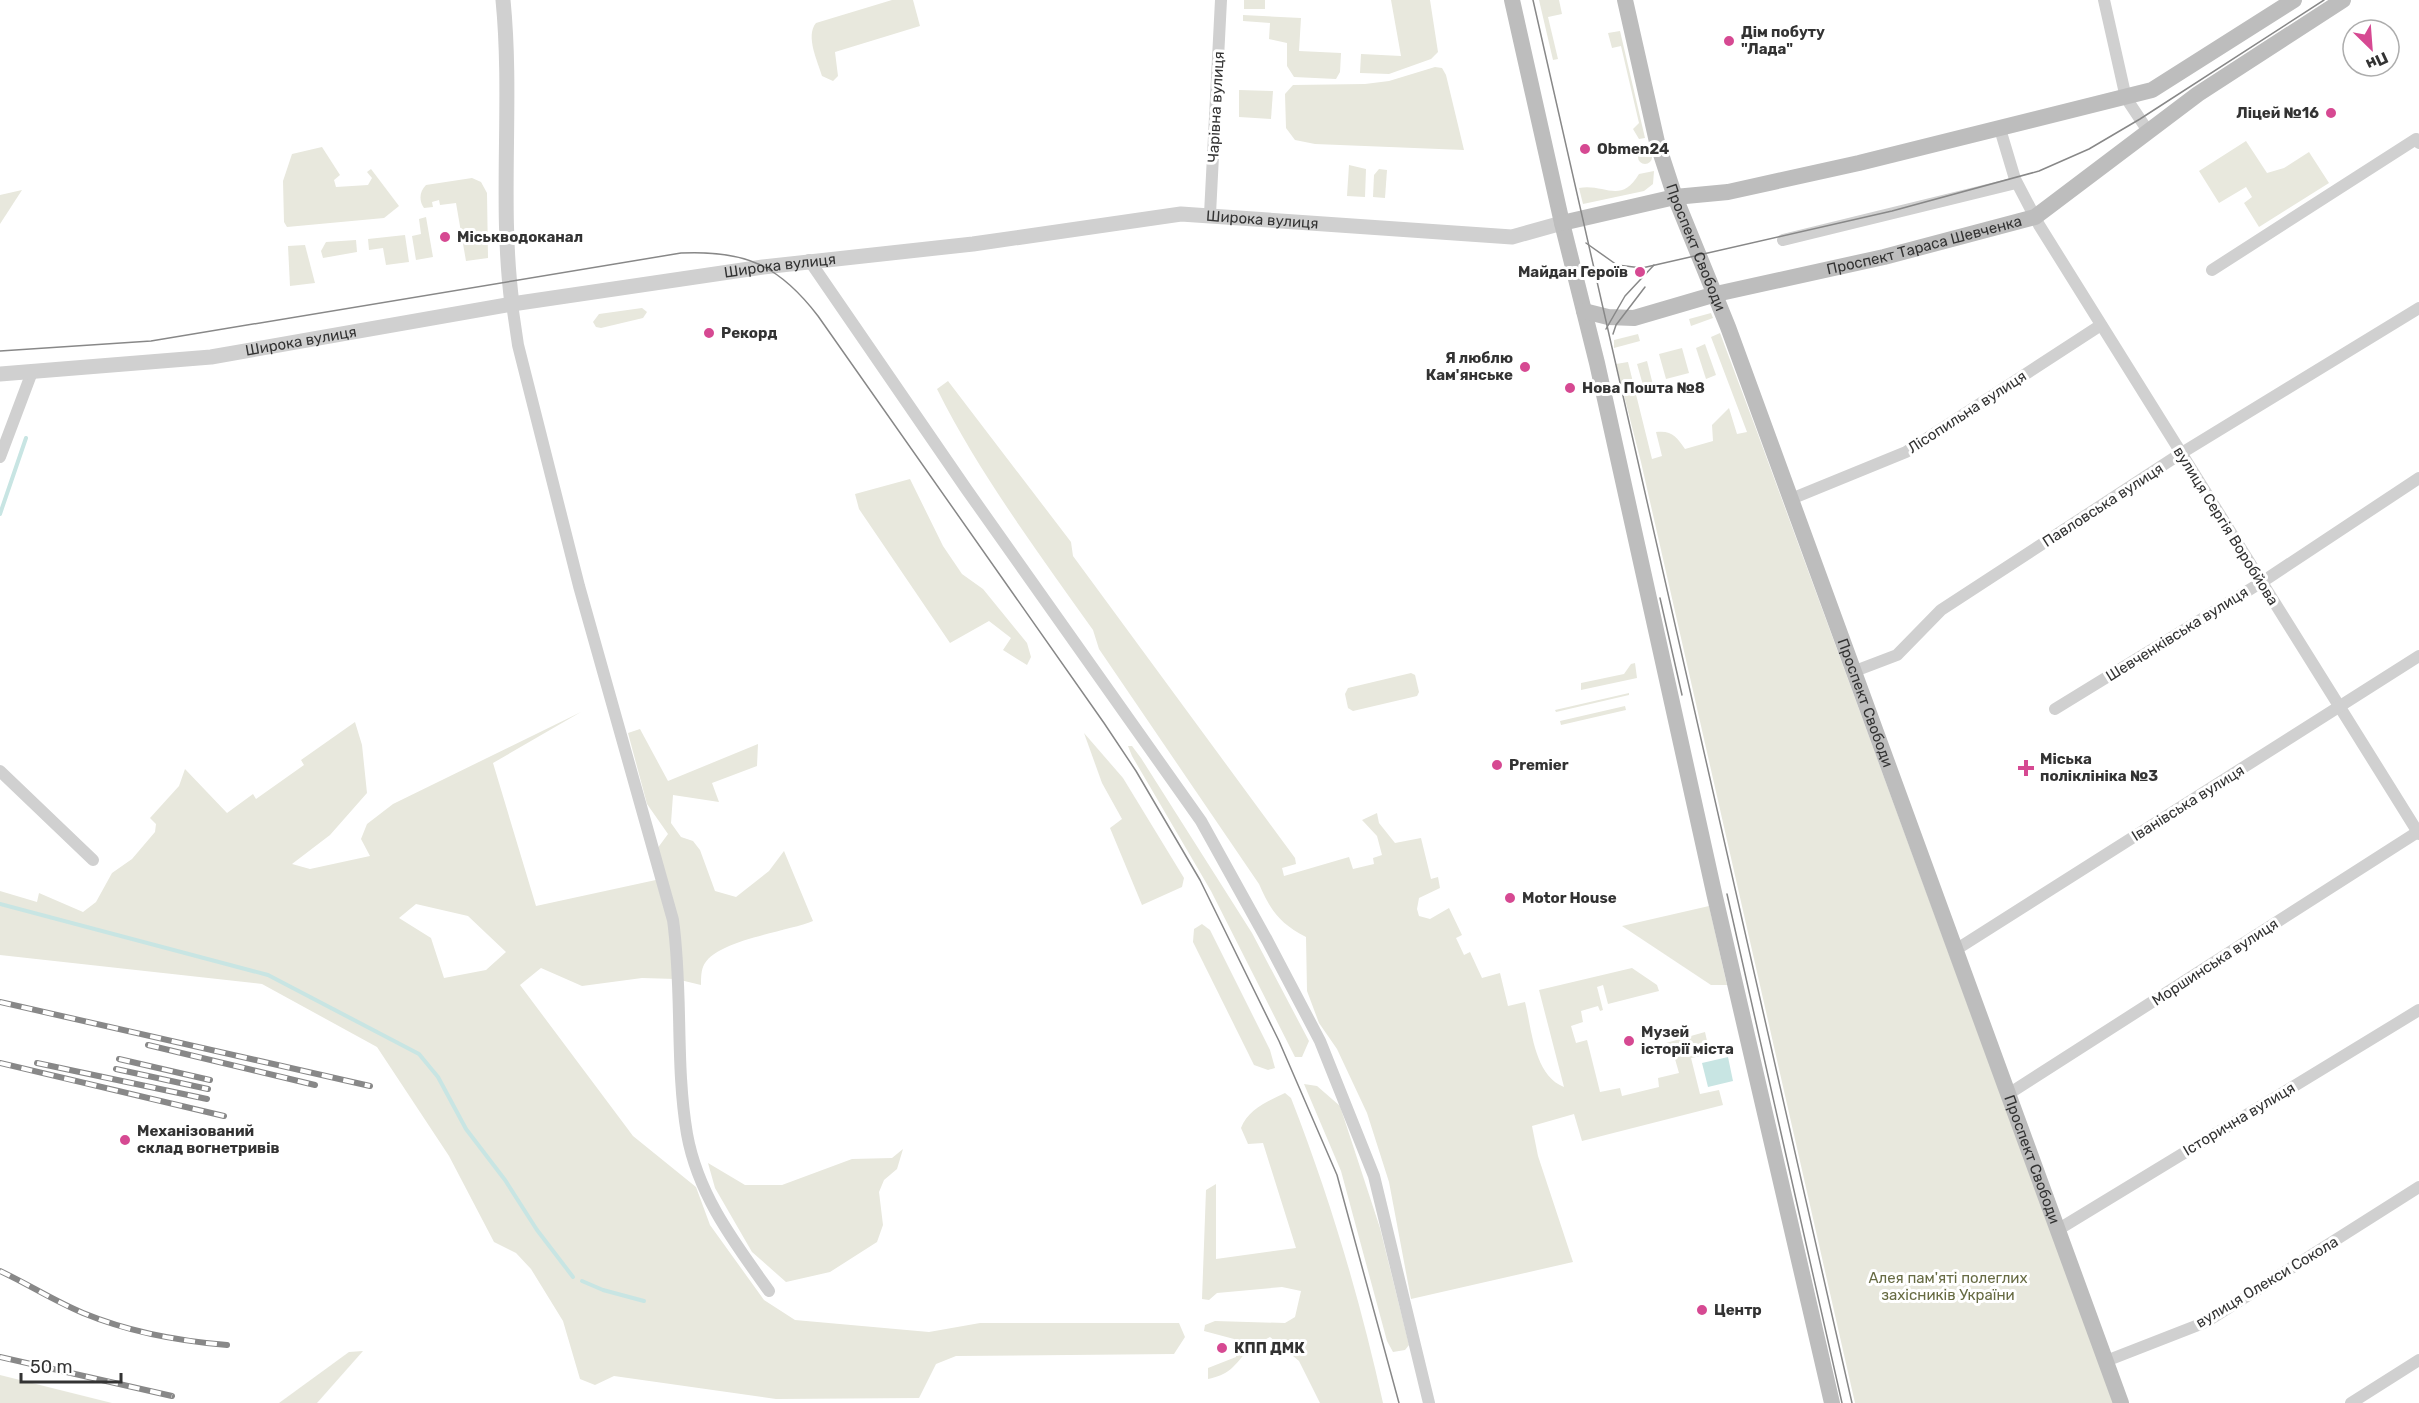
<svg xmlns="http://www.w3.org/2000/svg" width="2419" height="1403" font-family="Rubik,sans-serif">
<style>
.green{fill:#e8e8dd;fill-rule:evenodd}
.water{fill:#c8e5e3}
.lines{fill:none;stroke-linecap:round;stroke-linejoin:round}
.stream{stroke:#c8e5e3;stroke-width:4}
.minor{stroke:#d0d0d0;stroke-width:12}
.tertiary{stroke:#d0d0d0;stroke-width:15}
.secondary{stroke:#bdbdbd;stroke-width:16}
.tram{stroke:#888;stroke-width:1.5}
.rail-casing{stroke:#888;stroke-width:6}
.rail{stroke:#fff;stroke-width:4;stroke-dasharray:11;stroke-linecap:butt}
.poi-dot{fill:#d64992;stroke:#fff;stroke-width:2}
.labels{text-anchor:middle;stroke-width:6;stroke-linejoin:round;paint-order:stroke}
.poi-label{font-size:15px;font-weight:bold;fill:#333;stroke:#fff;text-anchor:start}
.street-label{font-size:15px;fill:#333;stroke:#fff}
.park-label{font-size:15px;fill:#676b43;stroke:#fff}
</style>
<rect width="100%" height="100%" fill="#fff"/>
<!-- green -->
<g class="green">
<path d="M892,0h21l7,26 -85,26 3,24 -5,5 -11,-5c-4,-14 -17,-40 -6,-53z"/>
<rect x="1244" y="0" width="21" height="9"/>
<polygon points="1391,0 1430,0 1438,52 1431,59 1389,74 1360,73 1361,54 1401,56"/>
<polygon points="1539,0 1559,0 1562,14 1548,17 1558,59 1553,60"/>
<polygon points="1243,15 1301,18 1299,51 1341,53 1340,72 1336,79 1294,77 1287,66 1287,43 1269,39 1270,23 1243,21"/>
<polygon points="1620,31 1645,138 1639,139 1633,129 1639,123 1621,46 1612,48 1608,33"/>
<polygon points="1435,67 1442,68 1446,75 1464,150 1315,144 1295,140 1286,128 1285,94 1293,85 1365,84 1389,81"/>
<polygon points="1239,90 1273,91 1271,119 1239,117"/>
<polygon points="2246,141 2267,173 2284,168 2309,152 2329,183 2259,227 2244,203 2252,197 2246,187 2219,203 2199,171"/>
<polygon points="322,147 340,175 334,180 336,187 368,185 372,178 367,172 371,169 399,206 384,218 287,227 284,222 283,181 292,154"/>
<circle cx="1645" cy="157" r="7"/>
<polygon points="1349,165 1366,169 1365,197 1347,196"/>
<polygon points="1379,169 1387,170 1385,198 1373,197 1374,175"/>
<path d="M1654,171l-1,13 -9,7 -61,13 -4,-16c25,-5 42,17 60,-14z"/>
<path d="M472,178l9,4 6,11 1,65 -22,3 -10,-58 -16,2 -1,-5 -7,2 1,5 -9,1c-5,-7 -5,-16 2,-23z"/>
<polygon points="22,190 0,224 0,195"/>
<polygon points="426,217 433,257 416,260 412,236 421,234 419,219"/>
<polygon points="405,235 409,262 386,265 383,248 369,250 368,239"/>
<polygon points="356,240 357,252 323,258 321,251 326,242"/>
<polygon points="305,245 315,283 290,286 288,246"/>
<polygon points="642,308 647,312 643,318 601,328 596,327 593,322 599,314"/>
<polygon points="1711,313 1713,318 1691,326 1689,319"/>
<path d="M1720,333l36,96 358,974h-259l-214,-941 -25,-98 12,-2 24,97 10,-3 -6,-24c16,-2 21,5 29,17l28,-8 -1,-16 17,-17 8,26 10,-2 -36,-95z"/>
<polygon points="1638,334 1640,341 1614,348 1614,340"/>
<polygon points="1705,344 1716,375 1706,379 1696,348"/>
<polygon points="1682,348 1689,373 1666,379 1659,354"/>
<polygon points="1647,361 1655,393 1646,396 1637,364"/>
<path d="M948,381l123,161 2,14 222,302 1,6 -14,4 2,8 65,-19 4,12 21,-5 -1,-6 9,-3 -5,-19 -15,-16 15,-7 2,10 16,20 26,-5 10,41 7,-2 2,11 -21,10 -2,11 2,7 11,3 19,-11 13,27 -6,3 8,17 6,-3 12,26 18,-5 8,33 17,-4c7,28 9,73 39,85l-25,-97 93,-22 25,17 2,6 -51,13 -5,-19 -6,2 6,23 -3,1 -2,-5 -17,5 2,11 -12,4 5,17 11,-3 13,52 20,-4 2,8 37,-9 -1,-9 21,-5 -4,-14 -5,-1 4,-3 -2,-10 -6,-2 39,-11 5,22 -19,4 9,36 19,-4 4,15 -141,36 -8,-27 -42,12 6,30 35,106 -162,37 -22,-117 -22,-69 -30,-64 -18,-26 -12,-32 -1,-54c-27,-14 -35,-26 -47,-53l-160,-235 -6,-19c-55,-78 -113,-155 -156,-241z"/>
<polygon points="910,479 943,546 962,574 983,589 1027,643 1031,657 1027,665 1003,650 1011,638 989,621 950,643 859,509 855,494"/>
<polygon points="1635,663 1637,678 1581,690 1581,683 1624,674 1631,664"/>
<polygon points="1411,673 1415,675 1419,692 1417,696 1353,711 1348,708 1345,694 1348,688"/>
<polygon points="1629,693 1629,695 1556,712 1555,710"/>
<polygon points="1625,706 1626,710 1561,725 1560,721"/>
<path d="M581,712l-88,51 43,143 129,-28 -8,-29 11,-15 -21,-30 -19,-71 12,-4 28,52 90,-37 -1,22 -45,17 7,19 -46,-7 -2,28 10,14 12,4 7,9 15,41 21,6 33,-26 15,-20 29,70c-26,11 -100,19 -110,46 -2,5 -2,13 -2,18l-25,-6 -34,-1 -60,8 -41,-18 -21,17 113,151 63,51 14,38 54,75 31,20 134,12 51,-9h199l6,14 -11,17 -218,2 -20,8 -17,34 -143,1 -162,-23 -19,9 -15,-6 -17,-58 -32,-52 -15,-16 -22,-11 -45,-86 -72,-109 -115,-63 -262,-29v-64l37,11 2,-9 44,19 13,-10 16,-29 20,-14 23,-27 1,-8 -6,-6 29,-32 6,-17 42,44 26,-19 3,5 48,-34 -3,-5 54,-38 7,23 5,48 -37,42 -38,29 18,5 60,-13 -9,-17 6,-15 26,-20zM416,904l52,12 38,36 -20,18 -42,8 -13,-40 -32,-20z"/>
<polygon points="1084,733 1123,778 1184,878 1182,887 1142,905 1110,828 1122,819 1102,783"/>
<polygon points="1128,746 1132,746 1141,758 1252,933 1309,1041 1302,1057 1295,1057 1211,891 1132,756"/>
<polygon points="1709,906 1727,985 1711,985 1622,926"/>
<polygon points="1202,924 1210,930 1270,1050 1275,1068 1268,1070 1254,1065 1193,942 1194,929"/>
<polygon points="1304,1084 1317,1086 1340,1106 1380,1228 1409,1345 1405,1350 1393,1352 1387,1341 1341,1171"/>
<path d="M1285,1093l6,5c39,100 69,201 92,305h-63l-21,-42 -29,-24c-7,4 -19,9 -24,15 -12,15 -18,23 -38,27v-11l28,-11 -2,-18 -30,-8 1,-6 10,-4 70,2 10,-6 6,-26 -19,-4 -65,6 -8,7 -7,-1 4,-109 10,-6v75l80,-11 -33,-105 -15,1 -7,-16c7,-19 27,-27 44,-35z"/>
<polygon points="903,1149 897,1169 884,1180 879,1192 883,1225 877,1242 830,1272 786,1282 752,1252 715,1188 708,1163 745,1185 782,1185 852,1159 892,1158"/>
<polygon points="363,1351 317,1403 279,1403 349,1352"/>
<polygon points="0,1375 112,1403 0,1403"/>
</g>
<!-- water -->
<polygon class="water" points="1728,1057 1733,1081 1708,1087 1702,1063"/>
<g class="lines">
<!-- stream -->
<g class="stream">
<polyline points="0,514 26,438"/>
<polyline points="0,904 268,975 419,1054 438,1077 466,1129 505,1180 537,1230 573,1277"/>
<polyline points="582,1281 603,1290 644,1301"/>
</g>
<!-- minor -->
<g class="minor">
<polyline points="2104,0 2126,98 2148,131"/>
<polyline points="2000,129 2015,179 2039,225 2419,834"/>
<polyline points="1210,214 1221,0"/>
<polyline points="1783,240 2016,183"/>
<polyline points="809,260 967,490 1201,821 1267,940 1320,1041 1374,1176 1429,1403"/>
<polyline points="2212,270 2416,139 2419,143"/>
<path d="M512,304l6,41 61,241 94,334c10,71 2,144 14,214 11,61 47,108 82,157"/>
<polyline points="0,457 32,372"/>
<polyline points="1791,499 1906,452 2101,325"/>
<polyline points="1855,671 1897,655 1941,610 2180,454 2419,308"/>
<polyline points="2055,709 2262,582 2419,478"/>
<polyline points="0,771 93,860"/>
<polyline points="1957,949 2419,656"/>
<polyline points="2010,1093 2419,831"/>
<polyline points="2059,1229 2419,1010"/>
<polyline points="2106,1361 2206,1322 2419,1187"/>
<polyline points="2351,1403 2419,1360"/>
</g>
<!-- tertiary -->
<g class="tertiary">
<path d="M503,0c10,101 -4,203 9,304"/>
<path id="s1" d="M0,374l211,-17 301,-53 251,-37 210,-23 208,-30 331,23 50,-14"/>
</g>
<!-- secondary -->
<g class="secondary">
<polyline points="1512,0 1562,223 1597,363 1715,897 1832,1403"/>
<path id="s2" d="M1625,0l32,142 18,55 53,130 393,1076"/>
<polyline points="1562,223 1675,197 1728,192 1859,163 2152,90 2294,0"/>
<path id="s3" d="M1584,311l24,6 26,1 82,-24 168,-37 151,-40 163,-123 145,-94"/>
</g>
<!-- tram -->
<g class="tram">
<polyline points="1533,0 1852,1403"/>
<polyline points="1586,243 1617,265 1642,268 1892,211 2039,171 2089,149 2140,119 2324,0"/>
<polyline points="1606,329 1625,296 1654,265"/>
<polyline points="1613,334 1616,325 1645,287"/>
<path d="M0,351l151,-10 530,-88c64,-3 98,12 137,63l286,407 32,48 64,109 79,161 58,134 62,228"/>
<polyline points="1660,598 1682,695"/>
<polyline points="1727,894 1842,1403"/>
</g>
<defs>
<g id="rail">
<polyline points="0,1002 370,1086"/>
<polyline points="148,1045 315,1085"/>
<polyline points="119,1059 210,1080"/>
<polyline points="0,1063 224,1116"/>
<polyline points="37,1063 207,1099"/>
<polyline points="116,1069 208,1089"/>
<path d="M0,1271c28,13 54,30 83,42 46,19 95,28 144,32"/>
<polyline points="0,1357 172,1396"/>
</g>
</defs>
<!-- rail casing -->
<use href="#rail" class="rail-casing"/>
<!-- rail -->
<use href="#rail" class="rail"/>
</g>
<!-- markers -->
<g class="poi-dot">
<circle cx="1729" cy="41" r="6"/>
<circle cx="2331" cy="113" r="6"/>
<circle cx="1585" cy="149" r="6"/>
<circle cx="445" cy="237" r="6"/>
<circle cx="1640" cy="272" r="6"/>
<circle cx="709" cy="333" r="6"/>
<circle cx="1525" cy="367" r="6"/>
<circle cx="1570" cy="388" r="6"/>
<circle cx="1497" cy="765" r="6"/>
<path d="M2023 759h6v6h6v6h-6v6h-6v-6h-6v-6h6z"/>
<circle cx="1510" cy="898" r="6"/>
<circle cx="1629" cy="1041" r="6"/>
<circle cx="125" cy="1140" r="6"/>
<circle cx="1702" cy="1310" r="6"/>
<circle cx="1222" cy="1348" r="6"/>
</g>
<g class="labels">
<!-- poi labels -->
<g class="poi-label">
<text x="1741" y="37">Дім побуту<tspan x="1741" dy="17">"Лада"</tspan></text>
<text x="2319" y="118" text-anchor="end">Ліцей №16</text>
<text x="1597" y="154">Obmen24</text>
<text x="457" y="242">Міськводоканал</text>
<text x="1628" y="277" text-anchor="end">Майдан Героїв</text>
<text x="721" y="338">Рекорд</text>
<text x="1513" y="363" text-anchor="end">Я люблю<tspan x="1513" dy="17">Кам'янське</tspan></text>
<text x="1582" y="393">Нова Пошта №8</text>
<text x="2040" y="764">Міська<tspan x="2040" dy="17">поліклініка №3</tspan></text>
<text x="1509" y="770">Premier</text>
<text x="1522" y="903">Motor House</text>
<text x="1641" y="1037">Музей<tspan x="1641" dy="17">історії міста</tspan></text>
<text x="137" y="1136">Механізований<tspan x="137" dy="17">склад вогнетривів</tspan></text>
<text x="1714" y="1315">Центр</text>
<text x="1234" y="1353">КПП ДМК</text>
</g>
<!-- street labels -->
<g class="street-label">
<text transform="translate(1216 107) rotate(-87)" y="5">Чарівна вулиця</text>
<text dy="5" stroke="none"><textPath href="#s1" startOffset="1274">Широка вулиця</textPath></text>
<text dy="5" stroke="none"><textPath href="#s3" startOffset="350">Проспект Тараса Шевченка</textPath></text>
<text dy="5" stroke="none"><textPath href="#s2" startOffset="258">Проспект Свободи</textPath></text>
<text dy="5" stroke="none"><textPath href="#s1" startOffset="788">Широка вулиця</textPath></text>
<text dy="5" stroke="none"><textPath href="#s1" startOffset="303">Широка вулиця</textPath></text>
<text transform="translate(1967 412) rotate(-33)" y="5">Лісопильна вулиця</text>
<text transform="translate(2103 505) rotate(-33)" y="5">Павловська вулиця</text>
<text transform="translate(2226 526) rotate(58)" y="5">вулиця Сергія Воробйова</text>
<text transform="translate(2177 634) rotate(-32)" y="5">Шевченківська вулиця</text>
<text dy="5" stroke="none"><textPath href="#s2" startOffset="744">Проспект Свободи</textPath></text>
<text transform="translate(2188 803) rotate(-32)" y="5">Іванівська вулиця</text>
<text transform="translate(2215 962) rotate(-33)" y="5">Моршинська вулиця</text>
<text transform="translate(2239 1119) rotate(-31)" y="5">Історична вулиця</text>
<text dy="5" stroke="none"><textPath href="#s2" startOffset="1230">Проспект Свободи</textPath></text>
<text transform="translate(2267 1282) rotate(-31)" y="5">вулиця Олекси Сокола</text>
</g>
<!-- park labels -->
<g class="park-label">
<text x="1948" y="1283">Алея пам'яті полеглих<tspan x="1948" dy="17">захісників України</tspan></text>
</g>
</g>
<!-- north arrow -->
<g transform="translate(2371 48) rotate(155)"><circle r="28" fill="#ffffff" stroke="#adadad" stroke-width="1.5"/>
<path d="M0-4.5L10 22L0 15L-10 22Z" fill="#d64992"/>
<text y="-9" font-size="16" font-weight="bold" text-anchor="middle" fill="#333333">Пн</text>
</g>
<!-- scale -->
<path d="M21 1373v9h100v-9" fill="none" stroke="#333333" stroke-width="3"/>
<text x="30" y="1373" font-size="18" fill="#333333" stroke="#ffffff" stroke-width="4.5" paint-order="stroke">50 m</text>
</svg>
